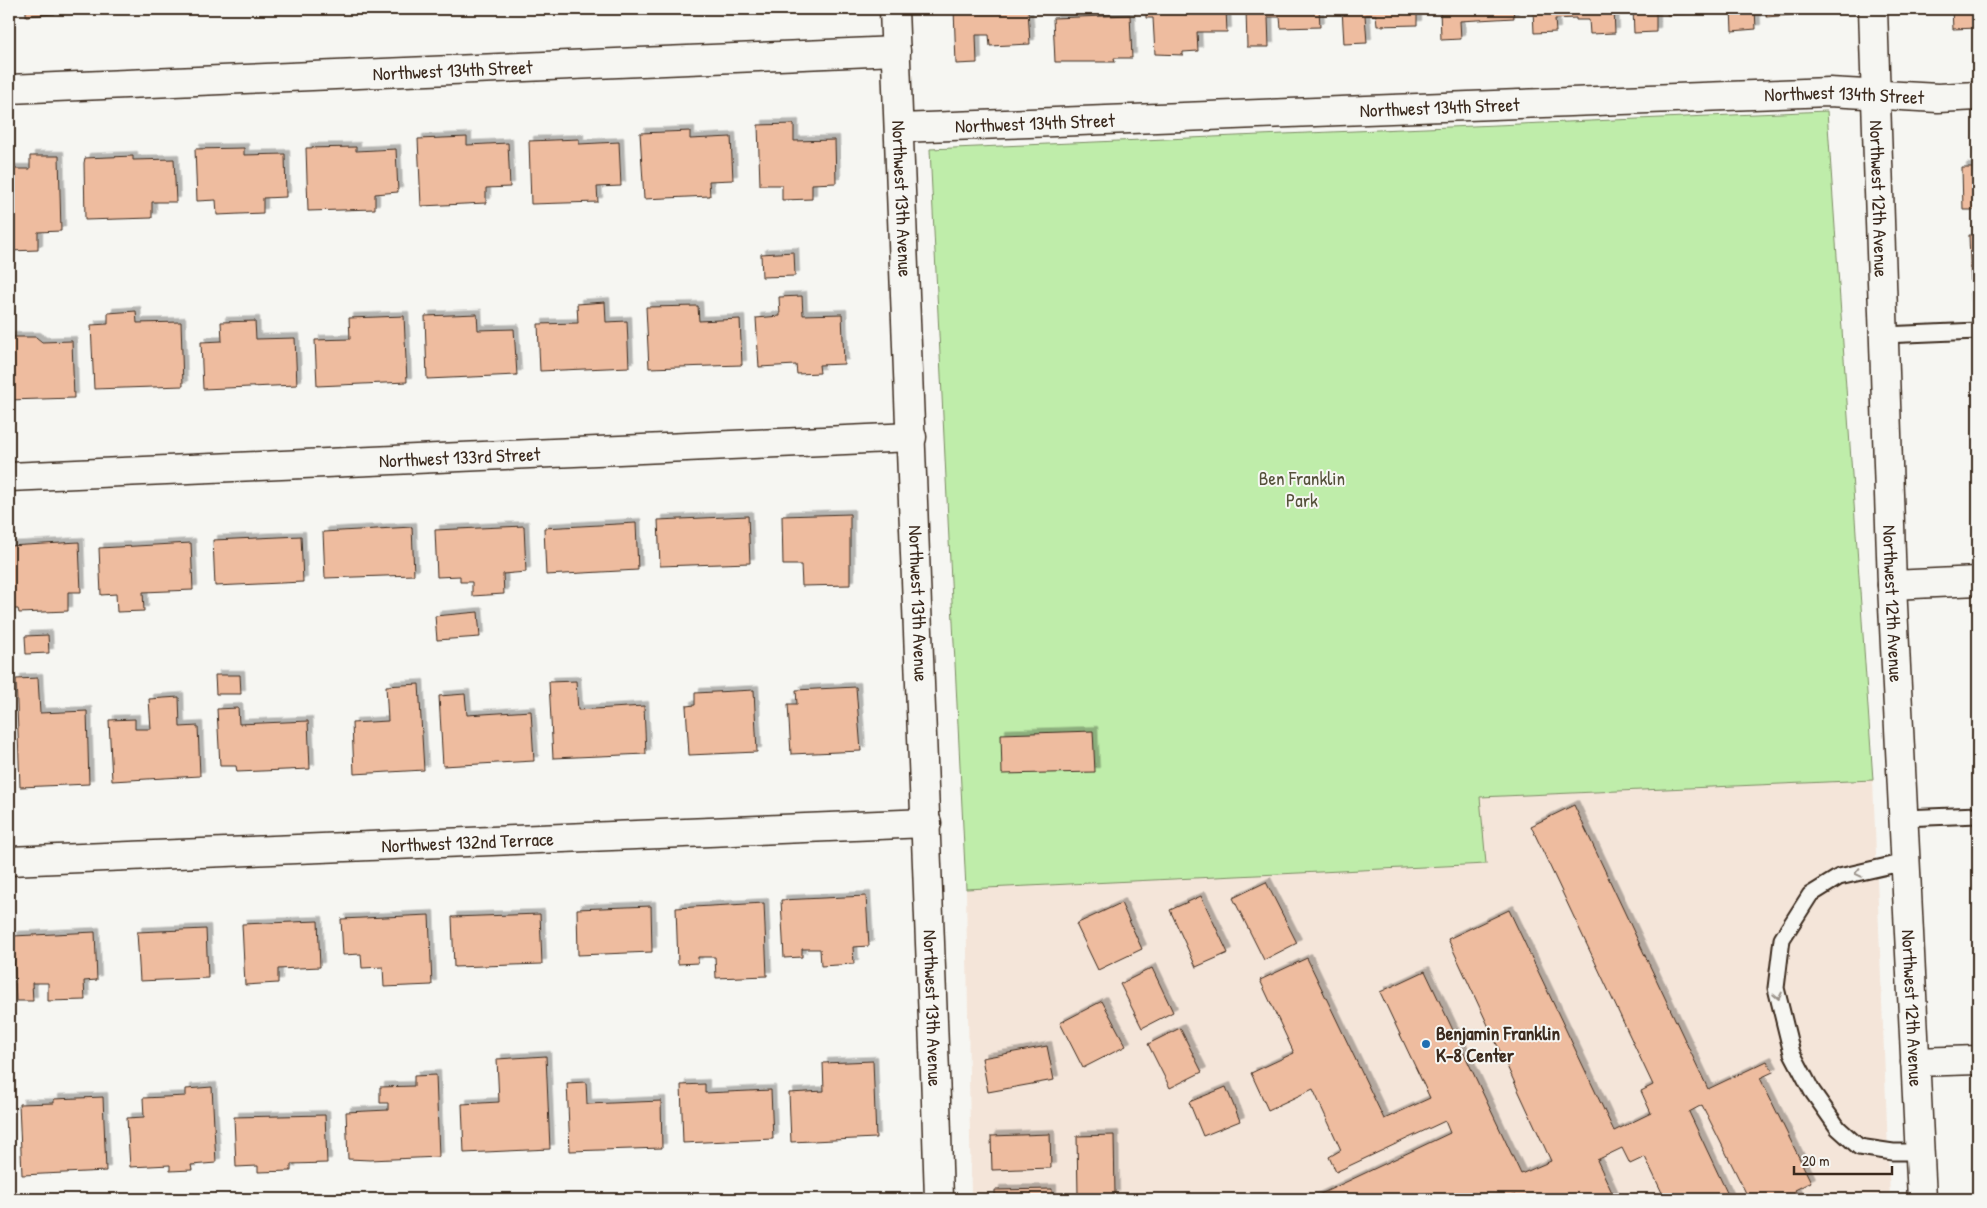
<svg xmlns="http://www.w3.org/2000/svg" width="1987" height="1208" font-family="'Patrick Hand',sans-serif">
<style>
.built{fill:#f4e5d9}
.green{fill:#bfedaa;stroke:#7d8c64}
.building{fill:#eebc9f;stroke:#3b2a1e;filter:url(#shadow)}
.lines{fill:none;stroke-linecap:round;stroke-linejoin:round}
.service-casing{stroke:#3b2a1e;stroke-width:19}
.minor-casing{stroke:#3b2a1e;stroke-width:31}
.tertiary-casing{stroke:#3b2a1e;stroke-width:31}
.service{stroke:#f6f6f2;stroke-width:15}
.minor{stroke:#f6f6f2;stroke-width:28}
.tertiary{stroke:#f6f6f2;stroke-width:28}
.oneway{stroke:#989088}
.poi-dot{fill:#1f6fb2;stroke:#f6f6f2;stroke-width:2}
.labels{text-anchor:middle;stroke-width:4;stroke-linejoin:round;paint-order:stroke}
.street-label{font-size:19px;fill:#3b2a1e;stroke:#f6f6f2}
.park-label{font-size:19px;fill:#55513a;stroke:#f6f6f2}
.poi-label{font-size:19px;font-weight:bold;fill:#3b2a1e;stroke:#f6f6f2;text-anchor:start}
</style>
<defs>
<filter id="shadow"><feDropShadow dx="4.5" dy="-4.5" stdDeviation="0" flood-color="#0004"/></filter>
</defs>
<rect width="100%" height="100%" fill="#f6f6f2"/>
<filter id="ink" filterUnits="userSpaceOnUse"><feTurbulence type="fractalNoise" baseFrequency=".02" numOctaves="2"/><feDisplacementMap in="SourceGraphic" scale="10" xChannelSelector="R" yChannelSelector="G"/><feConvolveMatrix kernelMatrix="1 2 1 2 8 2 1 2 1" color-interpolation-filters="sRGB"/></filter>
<g filter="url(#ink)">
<!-- built -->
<polygon class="built" points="1873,780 1890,1199 971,1199 966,889 1485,864 1480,797"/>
<!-- green -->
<polygon class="green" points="1827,111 1873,780 1480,797 1486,864 966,889 930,149"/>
<!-- building -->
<g class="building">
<polygon points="26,9 55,9 55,14 26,16"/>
<polygon points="78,9 127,9 78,11"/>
<polygon points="954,9 1028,9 1030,44 990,46 989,35 976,35 977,63 956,64"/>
<polygon points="1146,9 1226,9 1227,32 1197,32 1198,51 1183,52 1183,55 1155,54 1153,18 1146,18"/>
<polygon points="1246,9 1319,9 1320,27 1281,28 1280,17 1268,17 1269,47 1247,47"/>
<polygon points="1342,9 1417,9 1417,25 1377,26 1376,15 1365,15 1367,43 1344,44"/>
<polygon points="1440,9 1513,9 1514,18 1460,21 1461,39 1441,40"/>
<polygon points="1533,9 1614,9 1615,33 1590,34 1589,20 1576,20 1576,18 1555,19 1556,32 1534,33"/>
<polygon points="1633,9 1656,9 1656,32 1634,33"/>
<polygon points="1667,9 1707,9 1707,13 1667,15"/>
<polygon points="1731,9 1755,9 1756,29 1732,31"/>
<polygon points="1766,9 1805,9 1805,14 1766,17"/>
<polygon points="1952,9 1978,9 1978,28 1953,29"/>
<polygon points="1130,15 1132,58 1114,58 1115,62 1055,62 1053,18"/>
<polygon points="794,124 794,141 835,140 836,183 812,184 812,199 782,200 782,185 760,185 758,125"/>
<polygon points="690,131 690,139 731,137 733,180 709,181 710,196 644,199 640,133"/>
<polygon points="467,137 467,145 508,143 510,187 486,188 486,203 421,206 418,139"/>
<polygon points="579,139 579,144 619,142 621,186 597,187 598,202 531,204 529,141"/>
<polygon points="356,147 356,151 396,149 398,192 375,194 375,209 308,211 306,148"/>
<polygon points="244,148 244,155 285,154 286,197 263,198 263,213 217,215 216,200 197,201 195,149"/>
<polygon points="30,156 59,156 61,231 38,232 38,250 9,251 9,169 30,169"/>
<polygon points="133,156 133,160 174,159 176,202 152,202 152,218 85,220 84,163 85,158"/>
<polygon points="1962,168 1978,168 1978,210 1963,210"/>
<polygon points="1969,235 1978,235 1978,315 1972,316"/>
<polygon points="794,252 795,276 762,277 761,254"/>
<polygon points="802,296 803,315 842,314 844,364 819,365 820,373 797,374 796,365 759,367 756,318 780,316 779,297"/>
<polygon points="605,302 606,322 627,321 629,367 540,371 538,324 578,323 577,304"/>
<polygon points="698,306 699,321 740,319 742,365 649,368 646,307"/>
<polygon points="136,311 137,323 181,322 183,386 94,389 91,325 108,324 108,313"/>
<polygon points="477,314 478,330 514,329 517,375 427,379 425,316"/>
<polygon points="404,316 407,382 317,386 315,340 350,339 349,318"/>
<polygon points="255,321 256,339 295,338 297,385 203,389 201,342 222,341 221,322"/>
<polygon points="9,337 36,337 42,342 72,341 74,398 9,400"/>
<polygon points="1978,355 1978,386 1977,386 1976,356"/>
<polygon points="850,514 850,585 802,586 801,565 783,565 782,516"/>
<polygon points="748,516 750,563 660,566 658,520"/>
<polygon points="636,523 638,570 546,575 544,528"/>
<polygon points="524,526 526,572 503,574 504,594 472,596 472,582 460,582 460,576 437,577 435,530"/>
<polygon points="412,527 414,575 325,578 323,532"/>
<polygon points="301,536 303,582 215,586 213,540"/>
<polygon points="79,542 81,592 68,592 68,611 19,613 18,609 9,609 9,546"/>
<polygon points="191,543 193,590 143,592 144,611 117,612 116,594 101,595 99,548"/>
<polygon points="478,612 480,637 437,640 435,616"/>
<polygon points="48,635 49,653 26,654 25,636"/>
<polygon points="215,675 240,675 241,694 216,694"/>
<polygon points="38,678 40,713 87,711 89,784 20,787 16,679"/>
<polygon points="576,681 578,710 644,706 646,754 553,758 549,682"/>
<polygon points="419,684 424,770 354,774 352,723 388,721 386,686"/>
<polygon points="856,687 861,751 791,754 788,704 797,704 796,690"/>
<polygon points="754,690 757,752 689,755 686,706 695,705 695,693"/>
<polygon points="465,694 467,715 531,711 534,761 443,766 439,696"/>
<polygon points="179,697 180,727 198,726 200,776 112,781 109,720 135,719 135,729 151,729 149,699"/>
<polygon points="238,708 239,724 308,721 310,769 237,772 236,766 220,766 217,709"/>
<polygon points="1093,731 1095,772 1002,774 1001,734"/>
<polygon points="1574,805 1708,1089 1767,1061 1773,1072 1760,1078 1811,1182 1795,1190 1799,1199 1749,1199 1702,1105 1689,1112 1730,1199 1665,1199 1645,1157 1630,1164 1622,1148 1597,1160 1615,1199 1517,1199 1515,1195 1506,1199 1310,1199 1450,1133 1445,1121 1336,1172 1329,1157 1341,1150 1313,1089 1268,1110 1251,1073 1294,1053 1260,980 1307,958 1384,1119 1430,1098 1380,992 1425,971 1521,1174 1551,1161 1448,939 1509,910 1614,1131 1651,1113 1641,1091 1653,1085 1531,826"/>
<polygon points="1266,882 1297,943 1264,960 1233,898"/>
<polygon points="866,896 869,946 853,947 854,964 821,966 820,949 802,949 802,957 784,958 781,900"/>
<polygon points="1201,896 1228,953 1196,967 1170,910"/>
<polygon points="764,903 767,976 716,978 715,957 698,957 698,963 678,964 676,908"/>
<polygon points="1121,903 1142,949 1098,970 1076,924"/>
<polygon points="651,906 652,952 578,955 577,909"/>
<polygon points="540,914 542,964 454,967 452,917"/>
<polygon points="429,915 432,985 384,987 383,967 362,968 361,954 343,955 341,919"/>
<polygon points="318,921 320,967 278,969 278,983 245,985 242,924"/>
<polygon points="206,929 208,978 140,981 137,932"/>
<polygon points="95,932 97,980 84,981 85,1000 48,1001 48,983 32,983 33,1001 16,1001 13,936"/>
<polygon points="1152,968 1173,1012 1142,1028 1120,984"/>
<polygon points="1102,1001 1126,1046 1083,1068 1060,1023"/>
<polygon points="1180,1028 1202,1072 1170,1088 1148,1044"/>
<polygon points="1047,1046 1054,1080 988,1092 982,1058"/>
<polygon points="546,1056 550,1149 464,1153 462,1104 499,1102 497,1059"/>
<polygon points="873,1061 876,1138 791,1142 789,1093 824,1091 823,1063"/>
<polygon points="436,1075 439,1157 370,1160 348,1159 346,1112 388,1110 388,1103 380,1103 380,1087 414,1086 414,1076"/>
<polygon points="586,1082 587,1104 661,1101 662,1148 570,1151 567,1083"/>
<polygon points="705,1084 705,1093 771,1090 773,1139 683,1143 681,1085"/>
<polygon points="212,1087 216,1163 191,1165 192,1170 170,1171 170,1165 130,1167 127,1118 144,1117 143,1098 186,1096 186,1089"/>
<polygon points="1226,1087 1240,1121 1203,1136 1189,1102"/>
<polygon points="103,1097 106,1171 22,1175 19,1104 54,1103 54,1099"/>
<polygon points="325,1115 327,1163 291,1164 291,1171 258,1172 258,1166 236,1167 234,1117"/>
<polygon points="1050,1134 1051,1168 992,1170 991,1136"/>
<polygon points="1114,1135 1115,1195 1078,1196 1077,1136"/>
<polygon points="1052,1189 1052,1199 995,1199 995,1190"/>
</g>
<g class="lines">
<defs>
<g id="service">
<polyline points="1883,335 1978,331"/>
<polyline points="1903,818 1978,815"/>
<polyline points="1905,862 1839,877 1810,895 1782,939 1776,988 1792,1053 1812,1091 1838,1128 1859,1147 1893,1152 1920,1152"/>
</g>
<g id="minor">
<path id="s1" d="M894,9c18,396 33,793 45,1190"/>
<path id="s2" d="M9,89l887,-38"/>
<path id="s3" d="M900,128l929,-36 109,6 40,-2"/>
<path id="s4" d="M9,477l903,-40"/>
<polyline points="1892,585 1978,581"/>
<path id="s5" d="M9,861l918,-38"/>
<polyline points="1915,1062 1978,1060"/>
</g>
<g id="tertiary">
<path id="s6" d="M1873,9l19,576 30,614"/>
</g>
</defs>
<!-- service casing -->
<use href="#service" class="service-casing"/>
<!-- minor casing -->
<use href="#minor" class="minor-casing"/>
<!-- tertiary casing -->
<use href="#tertiary" class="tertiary-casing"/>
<!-- service -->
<use href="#service" class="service"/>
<!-- minor -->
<use href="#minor" class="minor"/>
<!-- tertiary -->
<use href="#tertiary" class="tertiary"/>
</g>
<!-- one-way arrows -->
<defs><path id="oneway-chevron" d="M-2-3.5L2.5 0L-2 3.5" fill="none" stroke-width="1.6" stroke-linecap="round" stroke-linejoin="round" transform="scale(1.25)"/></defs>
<g class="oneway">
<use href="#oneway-chevron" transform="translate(1858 873) rotate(167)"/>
<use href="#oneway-chevron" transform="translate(1778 996) rotate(78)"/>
</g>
</g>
<!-- markers -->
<circle class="poi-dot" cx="1426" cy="1044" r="5"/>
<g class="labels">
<!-- street labels -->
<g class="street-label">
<text dy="7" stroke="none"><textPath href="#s2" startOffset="444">Northwest 134th Street</textPath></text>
<text dy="7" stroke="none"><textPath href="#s3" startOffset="945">Northwest 134th Street</textPath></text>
<text dy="7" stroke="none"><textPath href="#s3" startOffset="540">Northwest 134th Street</textPath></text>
<text dy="7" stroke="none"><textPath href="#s3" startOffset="135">Northwest 134th Street</textPath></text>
<text dy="7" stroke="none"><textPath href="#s1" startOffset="190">Northwest 13th Avenue</textPath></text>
<text dy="7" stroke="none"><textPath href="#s6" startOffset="190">Northwest 12th Avenue</textPath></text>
<text dy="7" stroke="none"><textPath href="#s4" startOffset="451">Northwest 133rd Street</textPath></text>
<text dy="7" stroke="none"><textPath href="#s1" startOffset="595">Northwest 13th Avenue</textPath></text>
<text dy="7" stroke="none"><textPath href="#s6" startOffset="595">Northwest 12th Avenue</textPath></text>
<text dy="7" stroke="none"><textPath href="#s5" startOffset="459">Northwest 132nd Terrace</textPath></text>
<text dy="7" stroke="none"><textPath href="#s1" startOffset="1000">Northwest 13th Avenue</textPath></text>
<text dy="7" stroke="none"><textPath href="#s6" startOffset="1000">Northwest 12th Avenue</textPath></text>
</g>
<!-- park labels -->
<g class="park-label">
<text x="1302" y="485">Ben Franklin<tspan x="1302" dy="22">Park</tspan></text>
</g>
<!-- poi labels -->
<g class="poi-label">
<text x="1436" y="1040">Benjamin Franklin<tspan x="1436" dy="22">K-8 Center</tspan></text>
</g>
</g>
<!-- margin -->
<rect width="1987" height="1208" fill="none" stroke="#f6f6f2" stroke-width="30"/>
<rect x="15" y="15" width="1957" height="1178" fill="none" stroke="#3b2a1e" stroke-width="2" filter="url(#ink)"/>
<!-- scale -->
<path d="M1794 1166v8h98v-8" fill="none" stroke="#3b2a1e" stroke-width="2.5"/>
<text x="1802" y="1166" font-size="15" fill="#3b2a1e" stroke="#f6f6f2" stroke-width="4" paint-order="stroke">20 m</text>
</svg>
